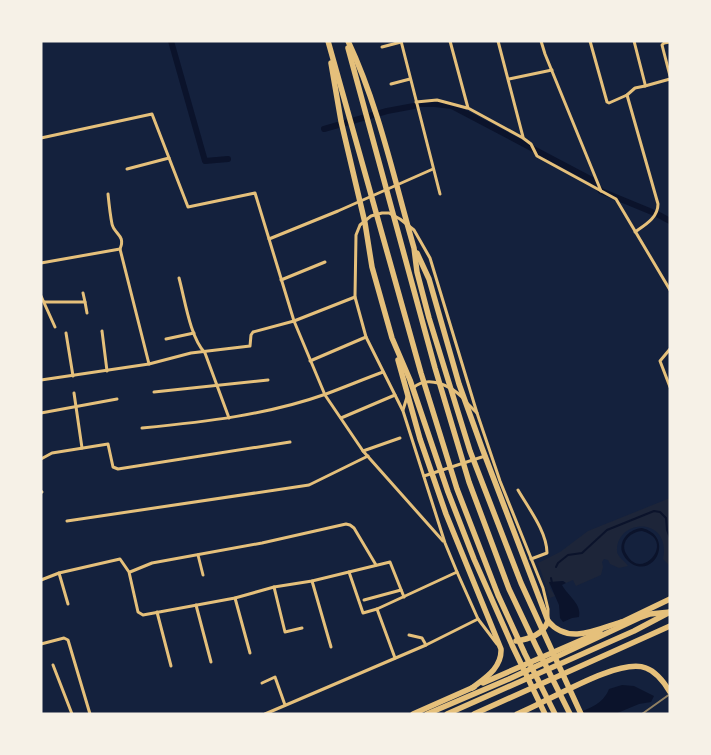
<svg xmlns="http://www.w3.org/2000/svg" width="711" height="755" font-family="'Titillium Web',sans-serif">
<style>
.green{fill:#1d2539}
.water{fill:#0b132b;fill-rule:evenodd}
.lines{fill:none;stroke-linecap:round;stroke-linejoin:round}
.stream{stroke:#0b132b;stroke-width:2}
.canal{stroke:#0b132b;stroke-width:6}
.minor{stroke:#e5c07b;stroke-width:3}
.trunk{stroke:#e5c07b;stroke-width:5.5}
.motorway{stroke:#e5c07b;stroke-width:5.5}
.rail{stroke:#918062;stroke-width:2}
</style>
<rect width="100%" height="100%" fill="#14213d"/>
<!-- green -->
<path class="green" d="M670,498v68l-7,-7c9,-43 -47,-41 -46,-8 0,6 9,11 11,15l-9,2 -9,-4 -2,-4 -4,-1 -2,3 1,5 -2,8 -25,11 -3,-6 -7,3 -3,-2 -14,2 1,5 5,8 -5,2 -12,-35 22,-11 28,-21z"/>
<!-- water -->
<g class="water">
<path d="M642,528c32,8 14,49 -10,36 -5,-3 -8,-7 -10,-12 -3,-13 8,-23 20,-24zM642,531c35,9 0,51 -15,24 -8,-12 3,-23 15,-24z"/>
<path d="M563,581l3,2 -4,2c6,11 20,19 17,32l-7,1 -9,4 -3,-4 -1,-13 -10,-23z"/>
<path d="M622,685l12,1 20,10 -3,6 -12,2 -24,10h-40c15,-6 28,-10 34,-25z"/>
</g>
<g class="lines">
<!-- stream -->
<g class="stream">
<polyline points="556,567 558,563 568,555 582,553 607,530 654,511 660,512 666,518 667,530 670,538"/>
<polyline points="551,578 552,583"/>
</g>
<!-- canal -->
<g class="canal">
<polyline points="171,41 205,161 228,159"/>
<polyline points="421,104 435,104 452,106 592,180 601,191 652,212"/>
<polyline points="324,129 387,111 414,106"/>
<polyline points="657,214 670,221"/>
</g>
<!-- minor -->
<g class="minor">
<polyline points="401,41 440,194"/>
<polyline points="450,41 468,108 523,138 531,144 537,156 616,199 670,290"/>
<polyline points="498,41 523,137"/>
<polyline points="541,41 545,54 601,191"/>
<polyline points="590,41 607,102 609,103 627,95"/>
<path d="M634,41l11,43v2l-10,2 -8,7 31,109c0,14 -13,21 -23,28"/>
<polyline points="670,42 664,43 662,45 670,76"/>
<polyline points="382,47 401,42"/>
<polyline points="509,79 552,70"/>
<polyline points="391,84 410,79"/>
<polyline points="645,86 670,79"/>
<polyline points="416,102 437,100 467,108"/>
<polyline points="41,138 152,114 188,207 255,193 294,321 325,395 363,451 443,541"/>
<polyline points="127,169 169,158"/>
<path d="M108,194c1,10 2,20 4,30 2,10 14,11 8,25"/>
<polyline points="269,239 338,211 433,169"/>
<polyline points="41,263 120,249 149,364"/>
<path d="M179,278c6,22 11,59 26,75l24,65"/>
<polyline points="281,280 325,262"/>
<polyline points="83,293 85,302"/>
<polyline points="41,296 55,327"/>
<polyline points="44,302 85,302 87,313"/>
<polyline points="102,331 107,371"/>
<polyline points="66,333 73,376"/>
<polyline points="166,339 194,333"/>
<polyline points="670,349 660,361 670,387"/>
<polyline points="310,361 366,337"/>
<polyline points="41,380 149,364 191,353 250,346 251,335 253,332 294,321 355,297"/>
<path d="M413,388c15,-14 38,-2 50,10"/>
<polyline points="154,392 268,380"/>
<polyline points="74,393 82,448"/>
<polyline points="467,403 477,413 500,481 543,588 548,609 548,617"/>
<polyline points="403,410 407,397"/>
<polyline points="41,413 117,399"/>
<polyline points="477,413 430,258 414,230 400,219 389,213 382,213 371,216 360,225 356,235 355,297 366,337 403,411 445,543 457,572 478,619 497,644"/>
<polyline points="341,418 395,395"/>
<path d="M142,428c62,-6 125,-13 184,-34 19,-7 38,-15 57,-22"/>
<polyline points="363,451 400,438"/>
<polyline points="41,459 52,453 108,444 113,467 118,469 290,442"/>
<polyline points="424,476 485,456"/>
<path d="M518,490c11,19 29,42 29,63l-16,6"/>
<polyline points="41,491 42,492"/>
<polyline points="67,521 309,485 368,456"/>
<polyline points="198,555 203,575"/>
<polyline points="130,572 152,563 262,543 346,524 350,525 354,528 376,565"/>
<polyline points="349,572 363,613 377,609 457,572"/>
<polyline points="59,573 68,604"/>
<polyline points="41,580 59,573 120,559 129,572 138,612 143,615 235,598 274,587 312,581 390,562 404,597"/>
<polyline points="312,581 331,647"/>
<polyline points="274,587 285,632 302,628"/>
<polyline points="235,598 250,653"/>
<polyline points="364,600 401,590"/>
<polyline points="196,605 211,662"/>
<polyline points="377,609 395,658"/>
<polyline points="157,612 171,666"/>
<polyline points="409,635 422,638 426,645"/>
<polyline points="41,644 64,638 68,640 90,714"/>
<polyline points="53,665 72,714"/>
<polyline points="262,683 275,677 285,705"/>
<polyline points="265,714 426,645 478,619"/>
</g>
<!-- trunk -->
<g class="trunk">
<polyline points="447,714 634,631 670,612"/>
<polyline points="474,714 670,626"/>
</g>
<!-- motorway -->
<g class="motorway">
<polyline points="328,41 421,373 457,489 498,595 525,654 555,714"/>
<path d="M348,41c31,66 46,138 66,207l3,24 12,46 41,133 51,132 60,131"/>
<polyline points="348,48 435,368 469,482 509,589 536,646 570,714"/>
<polyline points="331,63 341,121 365,223 372,267 392,338 410,380 448,492 474,559 512,645 545,714"/>
<path d="M417,253l12,26 30,105 23,64 66,173c20,24 48,9 73,1"/>
<path d="M398,360l22,79 26,75 55,135c1,19 -16,29 -29,39"/>
<polyline points="618,624 670,599"/>
<path d="M516,641c13,-2 27,-6 32,-20"/>
<polyline points="483,683 600,632"/>
<polyline points="413,714 474,687"/>
<polyline points="427,714 509,679 639,618 650,614 670,612"/>
<path d="M517,714c29,-11 101,-57 129,-46 11,4 18,14 24,24"/>
</g>
<!-- rail -->
<polyline class="rail" points="642,714 670,694"/>
</g>
<!-- border -->
<rect width="711" height="755" fill="none" stroke="#f6f1e7" stroke-width="85"/>
</svg>
